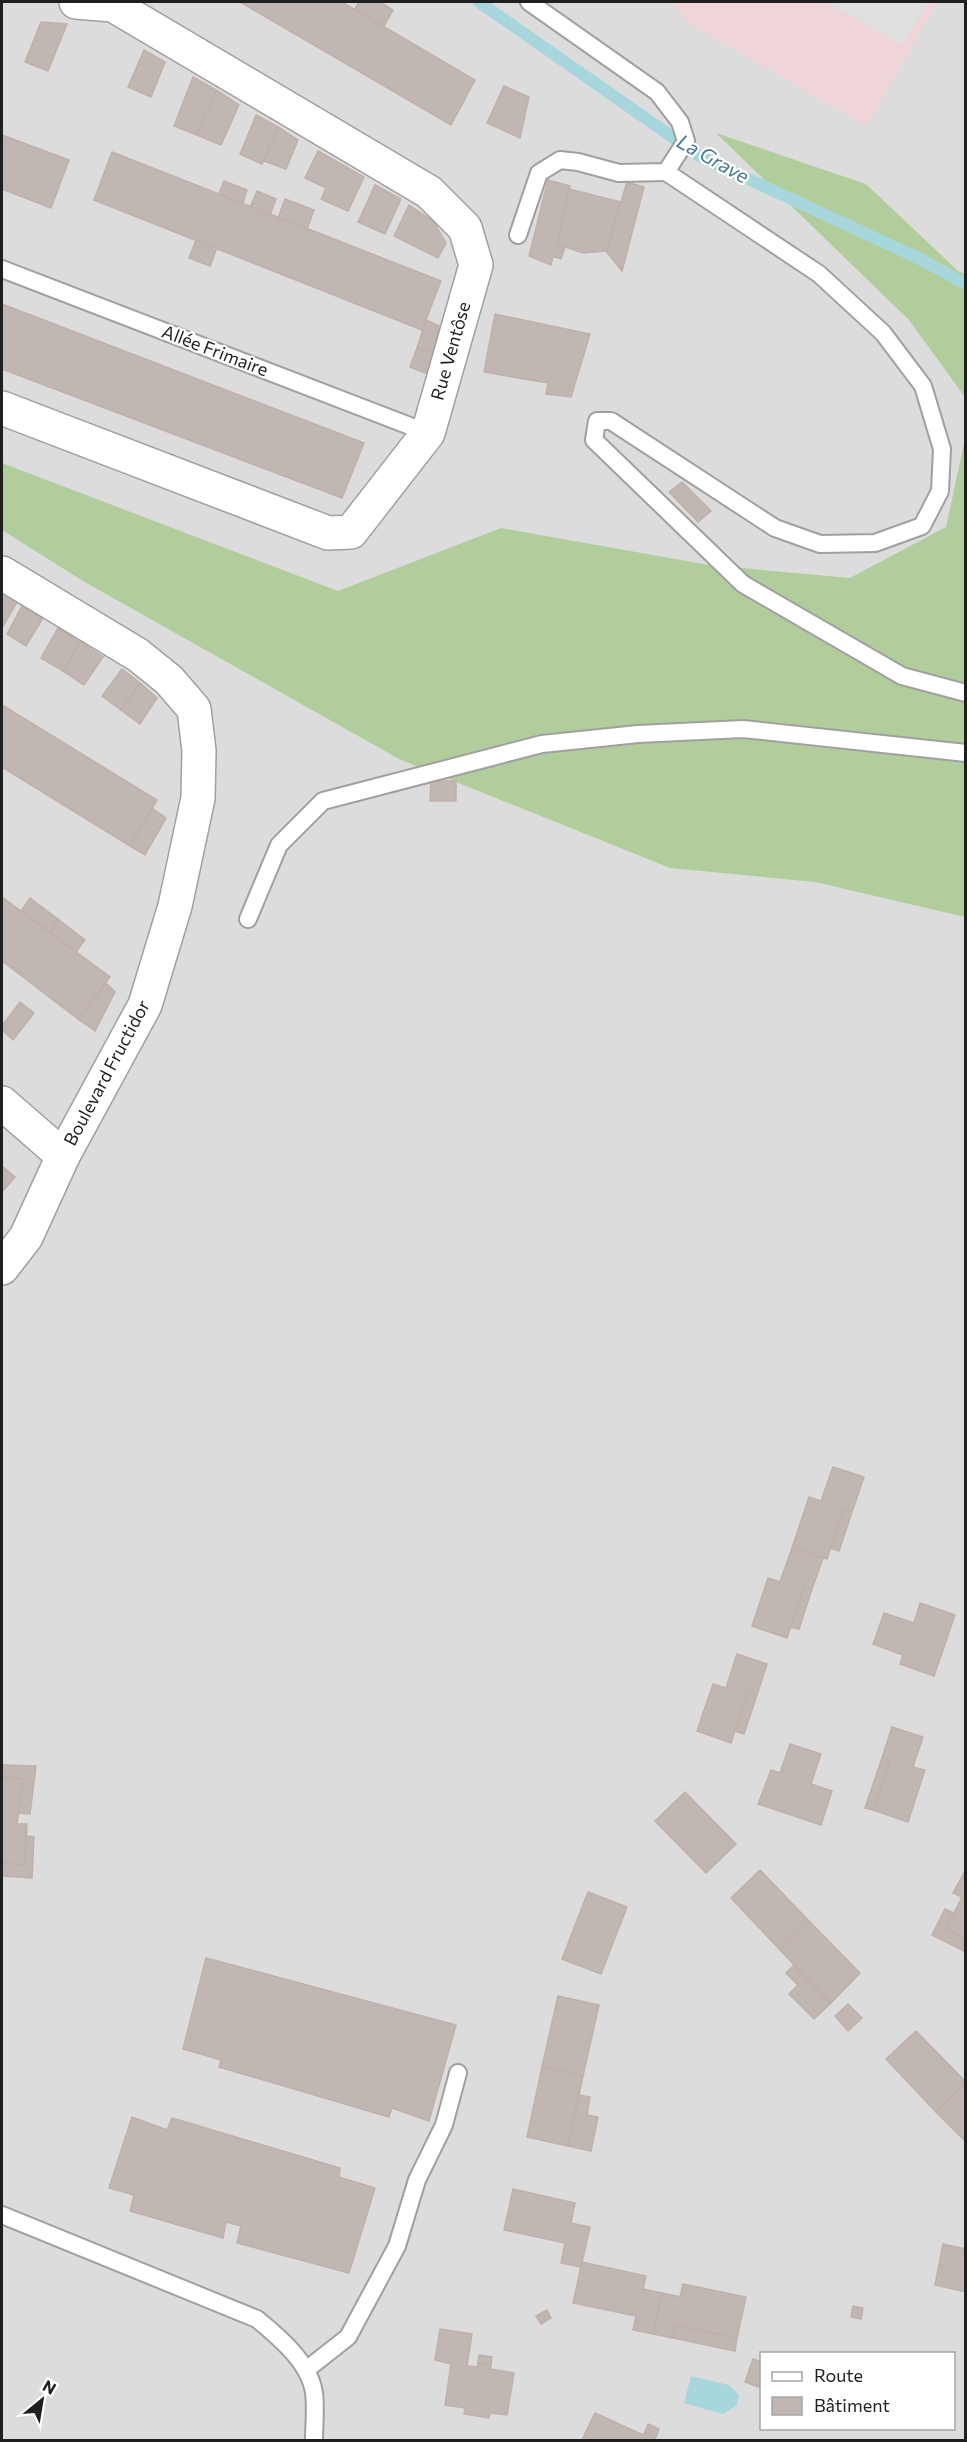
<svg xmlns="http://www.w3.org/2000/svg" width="967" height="2442" font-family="Commissioner,sans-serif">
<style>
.residential{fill:#dddcdc;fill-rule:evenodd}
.commercial{fill:#f0d5d8}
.forest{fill:#b1cd9b}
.parking{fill:#dfdfdf}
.water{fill:#a7d7dc}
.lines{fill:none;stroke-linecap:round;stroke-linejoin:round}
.stream{stroke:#a7d7dc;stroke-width:12}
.building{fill:#c0b6b2;stroke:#c1b0a8;stroke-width:1.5}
.lane-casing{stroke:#a0a0a0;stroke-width:20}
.street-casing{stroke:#a0a0a0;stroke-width:36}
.lane{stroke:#fff;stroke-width:16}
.street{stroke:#fff;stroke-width:33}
.labels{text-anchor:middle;stroke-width:4.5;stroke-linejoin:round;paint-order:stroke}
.street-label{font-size:18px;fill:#1f1f1f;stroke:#fff}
.water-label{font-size:20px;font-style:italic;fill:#457895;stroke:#fff}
</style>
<rect width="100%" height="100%" fill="#efebe5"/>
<!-- residential -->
<path class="residential" d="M2,2h963v2438h-963zM762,2354h192v74h-192z"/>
<!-- commercial -->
<polygon class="commercial" points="673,2 937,2 866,126 687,22"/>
<!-- forest -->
<g class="forest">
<polygon points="716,133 866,184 958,271 965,274 965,397 909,320"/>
<polygon points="965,439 965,917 815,882 670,868 399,759 83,581 2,530 2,463 338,591 501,528 709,565 850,578 946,527"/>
</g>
<!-- parking -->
<polygon class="parking" points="826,2 928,2 902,45"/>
<!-- water -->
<polygon class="water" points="691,2376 729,2385 739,2395 737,2405 723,2414 684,2403"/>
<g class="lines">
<!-- stream -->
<polyline class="stream" points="479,2 701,157 918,258 966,284"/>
</g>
<!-- building -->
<g class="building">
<polygon points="240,2 342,2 475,80 451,125"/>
<polygon points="359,2 380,2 393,10 384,26 355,9"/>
<polygon points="41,22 67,24 48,71 25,62"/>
<polygon points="144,50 165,62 151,97 128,87"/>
<polygon points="193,77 216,90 197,135 174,126"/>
<polygon points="504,86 529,97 520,138 487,123"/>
<polygon points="216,90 239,105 221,145 197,135"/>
<polygon points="256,115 278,127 262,164 240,154"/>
<polygon points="278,127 298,140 286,169 264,161"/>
<polygon points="2,135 69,160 51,208 2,189"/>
<polygon points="318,151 364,177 348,211 321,199 326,188 305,178"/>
<polygon points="112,152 441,281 422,330 94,200"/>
<polygon points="548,180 570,186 557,244 565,247 561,259 553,256 551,265 529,256"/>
<polygon points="224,181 247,190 243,203 219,194"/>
<polygon points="627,182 644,187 622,271 606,251"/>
<polygon points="375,185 401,199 385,234 358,222"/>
<polygon points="569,189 621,202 606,251 583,253 557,244"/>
<polygon points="257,191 276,199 270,215 250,207"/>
<polygon points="285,199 314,210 307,229 278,218"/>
<polygon points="409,205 434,222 446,243 438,258 394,236"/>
<polygon points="196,240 217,248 210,266 189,258"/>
<polygon points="2,304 364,443 342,498 2,369"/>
<polygon points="495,314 590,334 571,397 546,394 548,383 484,372"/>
<polygon points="426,320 439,326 434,353 417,348"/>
<polygon points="417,348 434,353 433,376 410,367"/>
<polygon points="682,482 711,511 698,522 669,492"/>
<polygon points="2,592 17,602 2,628"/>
<polygon points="22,606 43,618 26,646 7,634"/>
<polygon points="58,628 80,642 63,671 41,658"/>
<polygon points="80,642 103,657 84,685 63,671"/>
<polygon points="122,669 140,683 121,710 102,696"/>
<polygon points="140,683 157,698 140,724 121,710"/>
<polygon points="2,705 157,800 130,846 2,767"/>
<polygon points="431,781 456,781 456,801 430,801"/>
<polygon points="152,808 166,818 145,855 130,846"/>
<polygon points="2,897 110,977 78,1019 2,961"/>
<polygon points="30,898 59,920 50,932 21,911"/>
<polygon points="59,920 85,940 76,952 50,932"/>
<polygon points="106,983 115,992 95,1031 78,1019"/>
<polygon points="20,1002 34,1013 13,1040 2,1030 2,1026"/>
<polygon points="2,1166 15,1177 2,1192"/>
<polygon points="833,1467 864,1477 852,1512 844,1509 827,1559 792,1548 809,1497 821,1501"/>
<polygon points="844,1509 852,1512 839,1551 830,1548"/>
<polygon points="792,1548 823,1558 812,1589 804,1587 787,1638 752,1626 768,1578 780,1582"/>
<polygon points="804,1587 812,1589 799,1629 790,1627"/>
<polygon points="920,1603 955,1615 934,1676 900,1664 903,1655 873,1644 884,1613 914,1623"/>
<polygon points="737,1654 767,1664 757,1695 748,1692 731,1743 697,1731 713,1684 726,1688"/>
<polygon points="748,1692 757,1695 744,1734 735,1731"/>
<polygon points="892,1727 923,1737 913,1767 925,1770 908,1822 873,1810 890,1760 882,1758"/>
<polygon points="790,1744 821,1754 811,1784 832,1791 821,1825 758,1804 771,1770 780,1773"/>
<polygon points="882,1758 890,1760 873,1810 865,1808"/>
<polygon points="2,1765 36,1766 30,1814 17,1813 23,1779 2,1777"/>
<polygon points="2,1777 23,1779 17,1824 27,1824 25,1865 2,1863"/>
<polygon points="685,1792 736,1844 706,1873 655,1821"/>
<polygon points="26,1836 34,1837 32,1878 2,1876 2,1863 25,1865"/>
<polygon points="966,1869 966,1939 946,1929 962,1897 953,1893"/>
<polygon points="760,1870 810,1922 780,1950 731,1898"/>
<polygon points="588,1892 627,1907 601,1974 562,1959"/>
<polygon points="945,1909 954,1913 946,1929 966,1939 966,1952 932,1935"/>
<polygon points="810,1922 860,1973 831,2003 780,1950"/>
<polygon points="206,1958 456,2025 429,2121 392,2108 389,2117 219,2067 221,2060 183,2049"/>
<polygon points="794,1965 831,2003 814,2019 789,1994 798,1985 786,1973"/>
<polygon points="558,1996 599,2005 583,2076 542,2067"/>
<polygon points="848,2004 862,2018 848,2031 835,2016"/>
<polygon points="916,2031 966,2082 936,2112 886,2059"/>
<polygon points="542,2067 583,2076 568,2146 527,2137"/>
<polygon points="966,2083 966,2142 936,2112"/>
<polygon points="579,2095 590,2097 587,2115 598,2117 591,2151 568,2146"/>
<polygon points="132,2117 167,2130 172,2118 340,2168 339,2177 375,2188 349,2273 237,2243 241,2226 226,2222 223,2238 130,2211 134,2195 109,2188"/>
<polygon points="513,2189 575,2203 571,2223 590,2227 581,2267 561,2263 565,2243 504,2230"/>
<polygon points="943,2244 966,2249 966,2292 935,2285"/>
<polygon points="582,2262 646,2276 643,2289 662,2293 653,2334 633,2330 636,2316 573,2303"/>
<polygon points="683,2284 746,2297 737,2338 676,2325 673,2338 653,2334 662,2293 680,2297"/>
<polygon points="853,2306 863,2308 861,2319 851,2317"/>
<polygon points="547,2310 551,2318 541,2324 536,2316"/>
<polygon points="676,2325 737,2338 735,2351 673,2338"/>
<polygon points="440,2329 472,2334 467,2366 477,2367 478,2363 491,2365 490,2369 514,2373 507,2415 490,2413 489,2418 464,2414 465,2408 445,2405 451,2364 435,2360"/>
<polygon points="479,2355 492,2357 491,2365 478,2363"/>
<polygon points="753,2359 762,2362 761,2388 745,2382"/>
<polygon points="595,2413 643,2435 645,2432 656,2437 654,2440 582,2440"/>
<polygon points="648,2424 659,2429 656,2437 645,2432"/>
</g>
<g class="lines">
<defs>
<g id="lane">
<polyline points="666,172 819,274 883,333 923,386 942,449 940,491 922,526 875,543 820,544 775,528 611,421 597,421 594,440 743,584 902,676 966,693"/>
<polyline points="518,235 539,173 560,160 578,162 619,173 666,172 686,141 680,122 657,92 529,2"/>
<polyline points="2,269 428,433"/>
<polyline points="248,919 279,845 323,801 542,744 638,734 743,729 966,753"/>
<path d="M2,2215l255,104c22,18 53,44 57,74 2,15 0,32 0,47"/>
<polyline points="306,2370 348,2337 397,2246 417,2180 444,2125 458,2073"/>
</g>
<g id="street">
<polyline points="2,408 328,533 351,532 428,433 476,265 465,228 429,192 113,5 76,2"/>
<polyline points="2,573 138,655 169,680 194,709 199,751 198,798 175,906 145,1005 63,1156 26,1237 2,1268"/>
<polyline points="2,1103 63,1156"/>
</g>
</defs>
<!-- lane casing -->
<use href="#lane" class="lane-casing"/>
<!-- street casing -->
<use href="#street" class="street-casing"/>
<!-- lane -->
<use href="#lane" class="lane"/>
<!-- street -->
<use href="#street" class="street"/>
</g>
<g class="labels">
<!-- street labels -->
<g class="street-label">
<text transform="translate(215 351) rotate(21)" y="6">Allée Frimaire</text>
<text transform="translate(451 351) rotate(-74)" y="6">Rue Ventôse</text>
<text transform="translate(107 1073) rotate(-62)" y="6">Boulevard Fructidor</text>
</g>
<!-- water labels -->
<g class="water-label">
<text transform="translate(713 159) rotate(29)" y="7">La Grave</text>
</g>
</g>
<!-- border -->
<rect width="967" height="2442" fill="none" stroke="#1f1f1f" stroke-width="6"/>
<!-- legend -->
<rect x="760" y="2352" width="195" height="78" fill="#ffffff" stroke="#a5a5a5" stroke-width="1.5"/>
<rect x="772" y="2372" width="30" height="9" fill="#ffffff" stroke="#a5a5a5" stroke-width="1.5"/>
<text x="814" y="2382" font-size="18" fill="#1f1f1f">Route</text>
<rect x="772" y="2397" width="30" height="18" fill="#c0b6b2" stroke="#a5a5a5" stroke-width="1.5"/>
<text x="814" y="2412" font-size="18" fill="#1f1f1f">Bâtiment</text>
<!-- north arrow -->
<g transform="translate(42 2400) rotate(30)" stroke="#ffffff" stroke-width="4.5" paint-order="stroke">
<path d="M0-4.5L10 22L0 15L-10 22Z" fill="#1f1f1f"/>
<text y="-9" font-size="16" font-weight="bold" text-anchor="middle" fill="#1f1f1f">N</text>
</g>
</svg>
